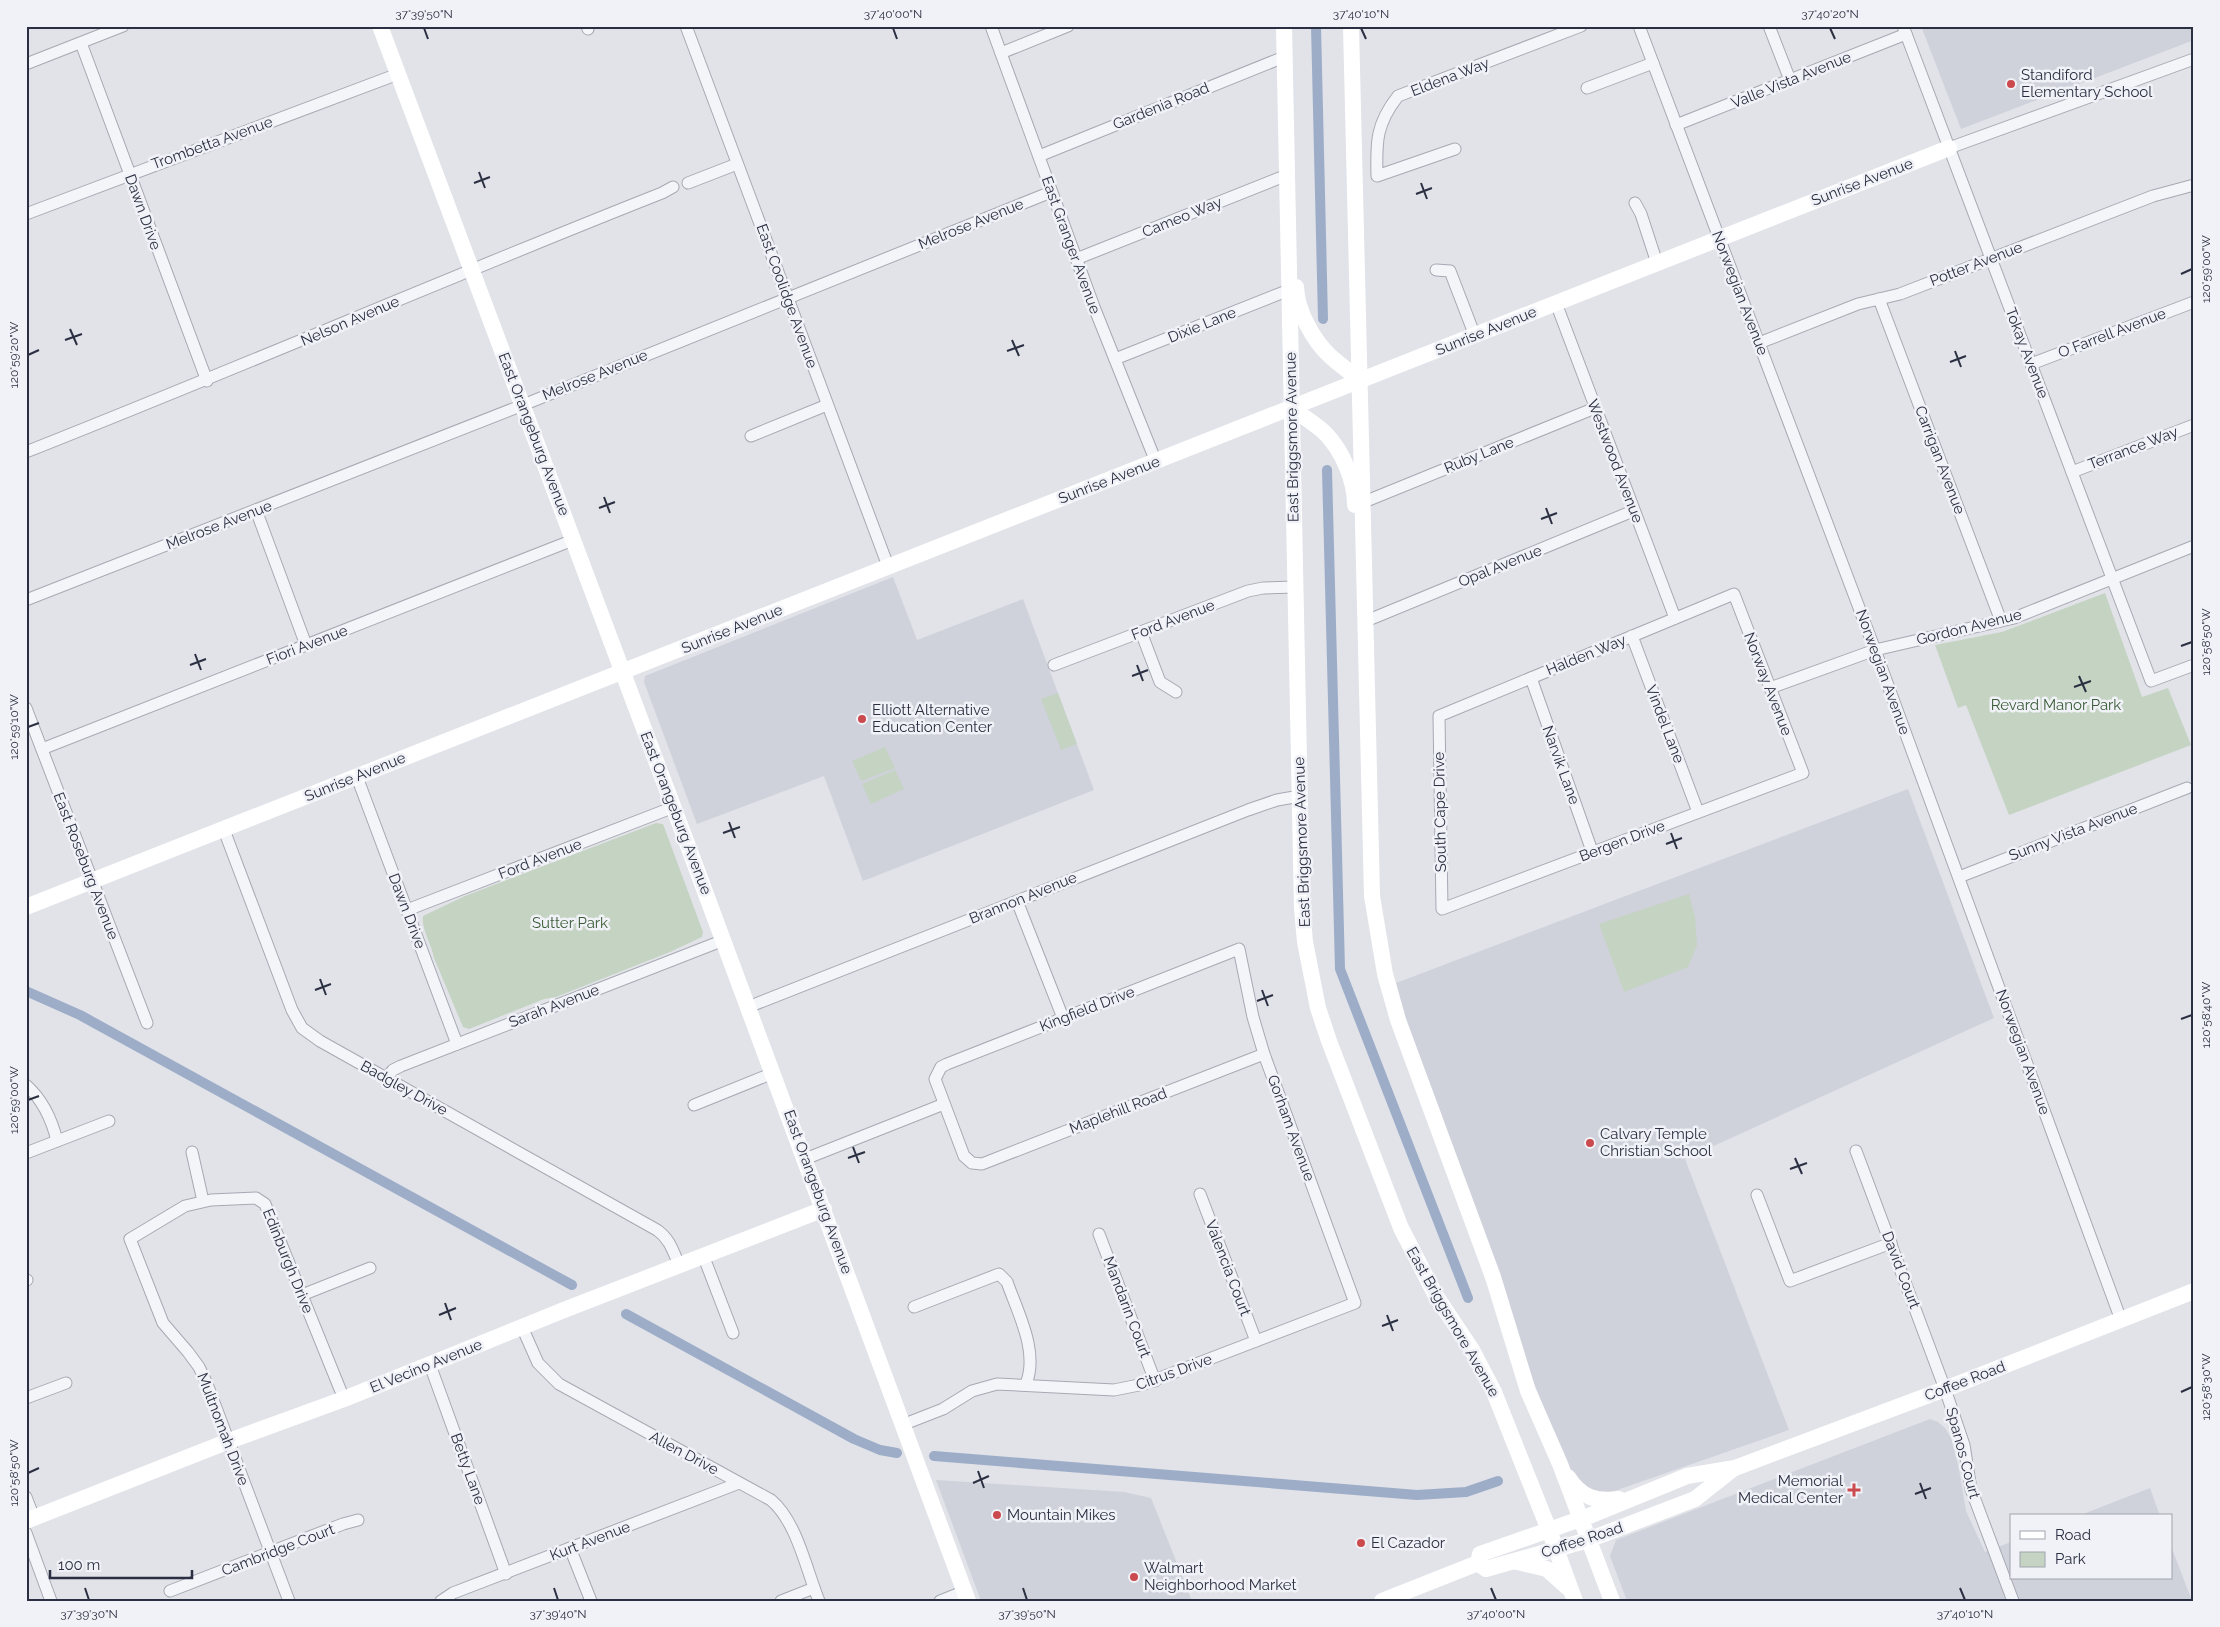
<svg xmlns="http://www.w3.org/2000/svg" width="2220" height="1627" font-family="Raleway,sans-serif">
<style>
.built{fill:#cfd2db}
.green{fill:#c5d3c2}
.lines{fill:none;stroke-linecap:round;stroke-linejoin:round}
.canal{stroke:#9dadc8;stroke-width:10}
.street-casing{stroke:#a6a9b3;stroke-width:13}
.street{stroke:#f4f5f8;stroke-width:11}
.secondary{stroke:#fff;stroke-width:16}
.ticks{fill:none;stroke:#2a2f41;stroke-width:2}
.poi-dot{fill:#cb4a4e;stroke:#f1f2f7;stroke-width:2}
.labels{text-anchor:middle;stroke-width:5;stroke-linejoin:round;paint-order:stroke}
.poi-label{font-size:15px;fill:#2a2f41;stroke:#f1f2f7;text-anchor:start}
.street-label{font-size:15px;fill:#2a2f41;stroke:#f1f2f7}
.park-label{font-size:15px;fill:#3a5c37;stroke:#f1f2f7}
.neatline{fill:none;stroke:#2a2f41;stroke-width:2}
.ticks-label{font-size:12px;text-anchor:middle;fill:#2a2f41}
</style>
<rect width="100%" height="100%" fill="#e1e3e9"/>
<!-- built -->
<g class="built">
<polygon points="1921,26 2194,26 2194,40 1961,129"/>
<polygon points="893,577 917,640 1023,599 1094,790 863,881 824,776 697,824 644,682 645,676"/>
<polygon points="1908,789 1994,1018 1685,1159 1789,1430 1600,1496 1575,1485 1513,1331 1451,1147 1442,1116 1409,1030 1396,983"/>
<polygon points="1930,1419 1938,1422 1945,1428 1951,1438 1959,1469 1966,1511 1985,1552 2011,1542 2011,1578 2171,1578 2171,1546 2192,1601 1627,1601 1610,1556 1616,1540"/>
<polygon points="936,1480 1124,1492 1151,1498 1192,1601 981,1601"/>
<polygon points="2150,1488 2160,1516 2078,1516"/>
</g>
<!-- green -->
<g class="green">
<polygon points="2105,593 2142,697 2168,688 2191,745 2009,815 1966,705 1958,708 1935,645 2002,632"/>
<polygon points="1058,693 1077,744 1061,750 1041,699"/>
<polygon points="885,747 895,768 861,781 852,761"/>
<polygon points="895,770 904,789 871,804 862,784"/>
<path d="M656,823l7,1 40,108 -1,5 -32,15 -114,45 -12,2 -75,30 -6,-2 -29,-69c-2,-13 -13,-29 -11,-42l42,-20z"/>
<polygon points="1689,894 1695,917 1697,945 1688,967 1624,992 1599,924"/>
</g>
<g class="lines">
<!-- canal -->
<g class="canal">
<polyline points="1316,26 1323,319"/>
<polyline points="1327,470 1340,969 1468,1298"/>
<polyline points="26,991 80,1015 572,1285"/>
<polyline points="626,1314 854,1439 880,1450 897,1453"/>
<polyline points="934,1456 1417,1495 1466,1492 1498,1481"/>
</g>
<defs>
<g id="street">
<polyline points="587,26 588,29"/>
<polyline points="686,26 888,566"/>
<polyline points="991,26 1094,307 1156,462"/>
<polyline points="1639,26 1875,650 2121,1320"/>
<polyline points="1769,26 1790,80"/>
<polyline points="1903,26 2151,681 2194,665"/>
<polyline points="81,43 207,381"/>
<polyline points="1001,53 1068,26"/>
<polyline points="26,64 123,26"/>
<polyline points="1587,88 1653,63"/>
<polyline points="1676,125 1906,34"/>
<polyline points="1949,148 2194,59"/>
<path d="M1455,149l-78,27c-1,-34 -1,-52 21,-80l183,-70"/>
<polyline points="1039,156 1284,57"/>
<polyline points="688,183 737,164"/>
<polyline points="1635,203 1641,214 1657,263"/>
<polyline points="26,214 398,74"/>
<polyline points="1076,259 1287,175"/>
<polyline points="1436,270 1450,271 1475,336"/>
<polyline points="1879,299 2001,621"/>
<polyline points="1556,303 1675,618"/>
<polyline points="1759,343 1858,304 1900,294 2153,196 2194,185"/>
<polyline points="1115,359 1289,290"/>
<polyline points="2031,364 2194,302"/>
<polyline points="751,436 827,405"/>
<path d="M26,452c213,-84 423,-175 636,-259l11,-6"/>
<polyline points="2072,472 2194,425"/>
<polyline points="1364,502 1595,408"/>
<polyline points="256,510 306,645"/>
<polygon points="1734,594 1803,773 1442,909 1439,716"/>
<polyline points="26,600 523,405 1051,192"/>
<polyline points="1366,621 1633,511"/>
<polyline points="1141,632 1160,682 1176,692"/>
<polyline points="1632,636 1698,812"/>
<polyline points="1054,665 1248,591 1263,588 1295,587"/>
<polyline points="1531,678 1592,851"/>
<polyline points="1770,688 1875,650 2014,618 2194,546"/>
<polyline points="26,708 147,1023"/>
<polyline points="42,749 573,540"/>
<polyline points="357,777 457,1044"/>
<path d="M224,830l68,180 10,18 18,13 337,189c13,9 16,21 22,35"/>
<polyline points="1959,877 2187,788"/>
<polyline points="1017,901 1063,1018"/>
<polyline points="407,910 674,807"/>
<polyline points="748,1007 1248,810 1277,800 1300,796"/>
<polyline points="387,1077 393,1070 401,1066 724,940"/>
<path d="M26,1085c17,15 26,35 31,56"/>
<polyline points="694,1105 773,1073"/>
<polyline points="1856,1151 1945,1389 1964,1445 1971,1489 2013,1601"/>
<polyline points="192,1152 203,1201"/>
<polyline points="26,1153 109,1121"/>
<polyline points="805,1159 944,1104"/>
<polyline points="1200,1194 1256,1341"/>
<polyline points="1757,1195 1790,1281 1891,1243"/>
<polyline points="1099,1234 1155,1381"/>
<polyline points="703,1255 733,1333"/>
<polyline points="26,1280 27,1280"/>
<polyline points="302,1295 370,1268"/>
<path d="M914,1307l85,-33 8,8c11,31 32,70 19,102"/>
<path d="M522,1327l16,36 21,21 212,116c26,22 35,69 48,101"/>
<polyline points="430,1365 506,1574"/>
<polyline points="26,1398 66,1383"/>
<polyline points="902,1425 943,1409 972,1391 997,1384 1114,1390 1144,1384 1355,1303 1264,1054 1253,1017 1239,949 947,1064 941,1067 935,1079 964,1156 972,1163 982,1164 1264,1054"/>
<polyline points="26,1497 34,1518"/>
<polyline points="26,1533 51,1601"/>
<polyline points="570,1548 591,1601"/>
<polyline points="170,1591 343,1524 358,1520"/>
<polyline points="289,1601 207,1384 199,1367 188,1352 163,1323 130,1239 185,1206 211,1200 256,1198 265,1204 344,1399"/>
<polyline points="441,1601 453,1593 739,1483"/>
<polyline points="781,1601 814,1588"/>
<polyline points="940,1601 965,1591"/>
</g>
</defs>
<!-- street casing -->
<use href="#street" class="street-casing"/>
<!-- street -->
<use href="#street" class="street"/>
<!-- secondary -->
<g class="secondary">
<polyline points="380,26 697,870 968,1601"/>
<polyline points="1284,26 1302,908 1305,942 1318,1008 1329,1041 1401,1228 1436,1296 1472,1350 1494,1392 1549,1530 1575,1601"/>
<polyline points="1351,26 1372,896 1385,974 1398,1020 1493,1277 1528,1391 1560,1464 1612,1601"/>
<path d="M1296,287c1,24 17,53 34,69 10,9 21,17 31,25"/>
<path d="M1292,408c11,9 24,16 34,26 17,18 29,47 29,71"/>
<polyline points="26,907 1949,148"/>
<path d="M1568,1477c13,20 27,25 51,22"/>
<polyline points="26,1521 229,1441 344,1399 564,1310 824,1209"/>
<polyline points="1517,1562 1547,1569 1567,1587"/>
<polyline points="1478,1563 1480,1554 1589,1516 1687,1476 1735,1468 1945,1389 2194,1291"/>
<polyline points="1478,1563 1486,1569 1588,1540 1695,1499 1733,1469"/>
<polyline points="1382,1601 1478,1563"/>
</g>
</g>
<!-- ticks -->
<path class="ticks" d="M424,28l4,11M893,28l4,11M1361,28l5,11M1830,28l5,11M479,172l6,16M474,183l16,-6M1421,183l6,16M1416,194l16,-6M2181,274l11,-5M70,329l7,16M65,340l17,-6M1012,340l7,16M1007,351l17,-6M1955,351l6,16M28,355l11,-5M1950,362l16,-6M604,497l6,16M599,508l16,-6M1546,508l6,16M1541,519l16,-6M2181,646l11,-4M195,654l6,16M190,665l16,-6M1137,665l6,16M1132,676l16,-6M2079,676l7,16M2074,687l17,-6M28,727l11,-4M729,822l6,16M723,833l17,-6M1671,833l6,16M1666,844l16,-6M320,979l6,16M315,990l16,-6M1262,990l6,16M1257,1001l16,-6M2181,1019l11,-4M28,1100l11,-4M853,1147l6,16M848,1158l17,-6M1795,1158l7,16M1790,1169l17,-6M445,1303l6,17M439,1315l17,-7M1387,1315l6,16M1382,1326l16,-6M2181,1392l11,-5M978,1471l6,17M28,1473l11,-5M973,1483l16,-7M1920,1483l6,16M1915,1494l16,-6M85,1588l4,12M554,1588l4,12M1023,1588l4,12M1491,1588l5,12M1960,1588l5,12"/>
<!-- markers -->
<g class="poi-dot">
<circle cx="2011" cy="84" r="5"/>
<circle cx="862" cy="719" r="5"/>
<circle cx="1590" cy="1143" r="5"/>
<path d="M1851.5 1482.5h5v5h5v5h-5v5h-5v-5h-5v-5h5z"/>
<circle cx="997" cy="1515" r="5"/>
<circle cx="1361" cy="1543" r="5"/>
<circle cx="1134" cy="1577" r="5"/>
</g>
<g class="labels">
<!-- poi labels -->
<g class="poi-label">
<text x="2021" y="80">Standiford<tspan x="2021" dy="17">Elementary School</tspan></text>
<text x="872" y="715">Elliott Alternative<tspan x="872" dy="17">Education Center</tspan></text>
<text x="1600" y="1139">Calvary Temple<tspan x="1600" dy="17">Christian School</tspan></text>
<text x="1843" y="1486" text-anchor="end">Memorial<tspan x="1843" dy="17">Medical Center</tspan></text>
<text x="1007" y="1520">Mountain Mikes</text>
<text x="1371" y="1548">El Cazador</text>
<text x="1144" y="1573">Walmart<tspan x="1144" dy="17">Neighborhood Market</tspan></text>
</g>
<!-- street labels -->
<g class="street-label">
<text transform="translate(1450 77) rotate(-21)" y="5">Eldena Way</text>
<text transform="translate(1791 80) rotate(-22)" y="5">Valle Vista Avenue</text>
<text transform="translate(1161 106) rotate(-22)" y="5">Gardenia Road</text>
<text transform="translate(212 143) rotate(-20)" y="5">Trombetta Avenue</text>
<text transform="translate(1862 182) rotate(-21)" y="5">Sunrise Avenue</text>
<text transform="translate(143 212) rotate(70)" y="5">Dawn Drive</text>
<text transform="translate(1182 217) rotate(-22)" y="5">Cameo Way</text>
<text transform="translate(971 224) rotate(-22)" y="5">Melrose Avenue</text>
<text transform="translate(1071 245) rotate(70)" y="5">East Granger Avenue</text>
<text transform="translate(1976 264) rotate(-21)" y="5">Potter Avenue</text>
<text transform="translate(1740 293) rotate(69)" y="5">Norwegian Avenue</text>
<text transform="translate(787 296) rotate(70)" y="5">East Coolidge Avenue</text>
<text transform="translate(350 321) rotate(-23)" y="5">Nelson Avenue</text>
<text transform="translate(1202 325) rotate(-22)" y="5">Dixie Lane</text>
<text transform="translate(1486 331) rotate(-22)" y="5">Sunrise Avenue</text>
<text transform="translate(2112 333) rotate(-21)" y="5">O Farrell Avenue</text>
<text transform="translate(2027 353) rotate(69)" y="5">Tokay Avenue</text>
<text transform="translate(595 375) rotate(-22)" y="5">Melrose Avenue</text>
<text transform="translate(534 434) rotate(69)" y="5">East Orangeburg Avenue</text>
<text transform="translate(1292 437) rotate(-91)" y="5">East Briggsmore Avenue</text>
<text transform="translate(2133 448) rotate(-21)" y="5">Terrance Way</text>
<text transform="translate(1479 455) rotate(-22)" y="5">Ruby Lane</text>
<text transform="translate(1940 460) rotate(69)" y="5">Carrigan Avenue</text>
<text transform="translate(1615 461) rotate(69)" y="5">Westwood Avenue</text>
<text transform="translate(1109 480) rotate(-21)" y="5">Sunrise Avenue</text>
<text transform="translate(219 525) rotate(-21)" y="5">Melrose Avenue</text>
<text transform="translate(1500 566) rotate(-22)" y="5">Opal Avenue</text>
<text transform="translate(1173 620) rotate(-21)" y="5">Ford Avenue</text>
<text transform="translate(1969 627) rotate(-14)" y="5">Gordon Avenue</text>
<text transform="translate(732 629) rotate(-22)" y="5">Sunrise Avenue</text>
<text transform="translate(307 645) rotate(-21)" y="5">Fiori Avenue</text>
<text transform="translate(1586 655) rotate(-22)" y="5">Halden Way</text>
<text transform="translate(1883 672) rotate(70)" y="5">Norwegian Avenue</text>
<text transform="translate(1768 684) rotate(69)" y="5">Norway Avenue</text>
<text transform="translate(1665 724) rotate(69)" y="5">Vindel Lane</text>
<text transform="translate(1561 765) rotate(70)" y="5">Narvik Lane</text>
<text transform="translate(355 777) rotate(-22)" y="5">Sunrise Avenue</text>
<text transform="translate(1440 812) rotate(-91)" y="5">South Cape Drive</text>
<text transform="translate(676 813) rotate(69)" y="5">East Orangeburg Avenue</text>
<text transform="translate(2073 832) rotate(-21)" y="5">Sunny Vista Avenue</text>
<text transform="translate(1622 841) rotate(-21)" y="5">Bergen Drive</text>
<text transform="translate(1302 842) rotate(-92)" y="5">East Briggsmore Avenue</text>
<text transform="translate(540 859) rotate(-21)" y="5">Ford Avenue</text>
<text transform="translate(86 866) rotate(69)" y="5">East Roseburg Avenue</text>
<text transform="translate(1023 898) rotate(-22)" y="5">Brannon Avenue</text>
<text transform="translate(407 911) rotate(69)" y="5">Dawn Drive</text>
<text transform="translate(554 1006) rotate(-21)" y="5">Sarah Avenue</text>
<text transform="translate(1087 1009) rotate(-21)" y="5">Kingfield Drive</text>
<text transform="translate(2023 1052) rotate(70)" y="5">Norwegian Avenue</text>
<text transform="translate(404 1088) rotate(29)" y="5">Badgley Drive</text>
<text transform="translate(1118 1111) rotate(-21)" y="5">Maplehill Road</text>
<text transform="translate(1291 1128) rotate(70)" y="5">Gorham Avenue</text>
<text transform="translate(818 1192) rotate(70)" y="5">East Orangeburg Avenue</text>
<text transform="translate(288 1261) rotate(68)" y="5">Edinburgh Drive</text>
<text transform="translate(1228 1268) rotate(69)" y="5">Valencia Court</text>
<text transform="translate(1901 1270) rotate(69)" y="5">David Court</text>
<text transform="translate(1127 1307) rotate(69)" y="5">Mandarin Court</text>
<text transform="translate(1453 1322) rotate(60)" y="5">East Briggsmore Avenue</text>
<text transform="translate(426 1366) rotate(-22)" y="5">El Vecino Avenue</text>
<text transform="translate(1174 1372) rotate(-20)" y="5">Citrus Drive</text>
<text transform="translate(1965 1381) rotate(-21)" y="5">Coffee Road</text>
<text transform="translate(223 1429) rotate(69)" y="5">Multnomah Drive</text>
<text transform="translate(684 1453) rotate(28)" y="5">Allen Drive</text>
<text transform="translate(1963 1453) rotate(75)" y="5">Spanos Court</text>
<text transform="translate(468 1469) rotate(70)" y="5">Betty Lane</text>
<text transform="translate(1582 1540) rotate(-18)" y="5">Coffee Road</text>
<text transform="translate(590 1541) rotate(-21)" y="5">Kurt Avenue</text>
<text transform="translate(278 1550) rotate(-21)" y="5">Cambridge Court</text>
</g>
<!-- park labels -->
<g class="park-label">
<text x="2056" y="710">Revard Manor Park</text>
<text x="570" y="928">Sutter Park</text>
</g>
</g>
<!-- border -->
<rect width="2220" height="1627" fill="none" stroke="#f1f2f7" stroke-width="55"/>
<!-- legend -->
<rect x="2010" y="1514" width="162" height="65" fill="#f1f2f7" stroke="#a1a4ae"/>
<rect x="2020" y="1531" width="25" height="8" fill="#ffffff" stroke="#a1a4ae"/>
<text x="2055" y="1540" font-size="15" fill="#2a2f41">Road</text>
<rect x="2020" y="1552" width="25" height="15" fill="#c5d3c2" stroke="#a1a4ae"/>
<text x="2055" y="1564" font-size="15" fill="#2a2f41">Park</text>
<!-- scale -->
<path d="M50 1570v8h142v-8" fill="none" stroke="#2a2f41" stroke-width="2.5"/>
<text x="58" y="1570" font-size="15" fill="#2a2f41" stroke="#f1f2f7" stroke-width="4" paint-order="stroke">100 m</text>
<rect x="28" y="28" width="2164" height="1572" class="neatline"/>
<g class="ticks-label">
<text x="424" y="18">37°39'50"N</text>
<text x="893" y="18">37°40'00"N</text>
<text x="1361" y="18">37°40'10"N</text>
<text x="1830" y="18">37°40'20"N</text>
<text transform="translate(2206 269) rotate(-90)" y="4">120°59'00"W</text>
<text transform="translate(14 355) rotate(-90)" y="4">120°59'20"W</text>
<text transform="translate(2206 642) rotate(-90)" y="4">120°58'50"W</text>
<text transform="translate(14 727) rotate(-90)" y="4">120°59'10"W</text>
<text transform="translate(2206 1015) rotate(-90)" y="4">120°58'40"W</text>
<text transform="translate(14 1100) rotate(-90)" y="4">120°59'00"W</text>
<text transform="translate(2206 1387) rotate(-90)" y="4">120°58'30"W</text>
<text transform="translate(14 1473) rotate(-90)" y="4">120°58'50"W</text>
<text x="89" y="1618">37°39'30"N</text>
<text x="558" y="1618">37°39'40"N</text>
<text x="1027" y="1618">37°39'50"N</text>
<text x="1496" y="1618">37°40'00"N</text>
<text x="1965" y="1618">37°40'10"N</text>
</g>
</svg>
